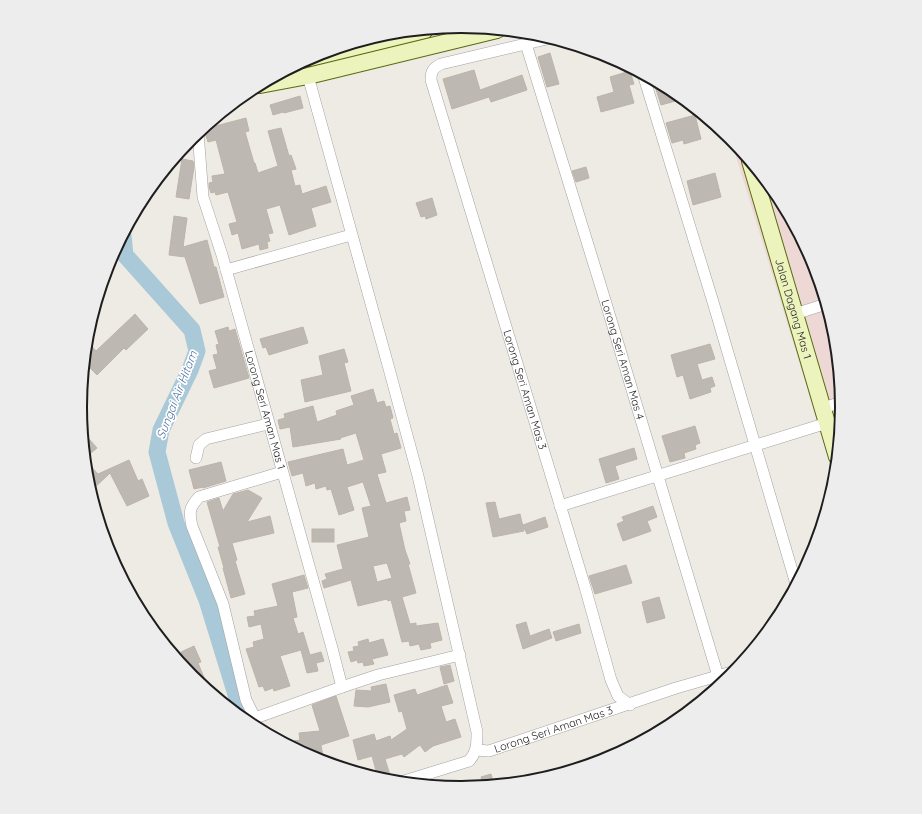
<svg xmlns="http://www.w3.org/2000/svg" width="922" height="814" font-family="Quicksand,sans-serif">
<style>
.commercial{fill:#edd8d5}
.lines{fill:none;stroke-linecap:round;stroke-linejoin:round}
.river{stroke:#a9c9d8;stroke-width:17}
.building{fill:#beb8b2;stroke:#beb4a8;fill-rule:evenodd}
.street-casing{stroke:#a2a2a2;stroke-width:12}
.secondary-casing{stroke:#596b0f;stroke-width:18}
.street{stroke:#fff;stroke-width:11}
.secondary{stroke:#ecf3bd;stroke-width:16}
.labels{text-anchor:middle;stroke-width:3.5;stroke-linejoin:round;paint-order:stroke}
.street-label{font-size:11px;fill:#1e1e1e;stroke:#fff}
.water-label{font-size:12px;font-style:italic;fill:#5375a5;stroke:#fff}
.rim{fill:none;stroke:#1e1e1e;stroke-width:2}
</style>
<rect width="100%" height="100%" fill="#eeebe5"/>
<!-- commercial -->
<polygon class="commercial" points="730,137 778,196 813,261 835,333 842,407 841,413 817,420"/>
<g class="lines">
<!-- river -->
<polyline class="river" points="123,235 125,255 192,330 197,351 190,370 161,430 157,452 176,523 207,600 238,701 234,711"/>
</g>
<!-- building -->
<g class="building">
<polygon points="550,53 559,84 547,87 538,57"/>
<polygon points="474,70 480,90 522,75 527,90 491,102 489,97 452,109 443,79"/>
<polygon points="630,71 634,84 629,85 634,103 601,112 597,97 614,92 610,77"/>
<polygon points="653,80 673,90 683,99 661,105"/>
<polygon points="300,96 303,108 284,113 283,112 273,115 270,105"/>
<polygon points="695,115 701,139 684,144 683,140 672,143 666,123"/>
<polygon points="246,118 249,131 245,132 254,163 255,163 258,173 278,166 268,131 281,128 289,156 291,155 296,169 291,170 295,186 300,185 302,194 326,186 331,202 311,208 316,226 289,235 280,205 266,209 273,233 268,234 270,241 267,242 268,248 260,250 259,244 242,249 238,233 232,235 229,224 237,222 228,192 216,195 215,192 211,193 209,187 209,183 213,182 212,176 225,174 216,140 208,142 204,129"/>
<polygon points="182,159 193,161 194,167 189,199 176,197"/>
<polygon points="586,167 589,178 576,182 572,171"/>
<polygon points="715,173 721,197 693,205 687,181"/>
<polygon points="432,198 437,215 426,219 425,216 421,217 416,203"/>
<polygon points="174,216 187,218 183,247 207,240 214,267 216,267 224,297 200,304 185,257 169,255"/>
<polygon points="135,314 148,329 126,350 124,348 97,375 84,362 87,341 96,351"/>
<polygon points="228,327 229,331 235,329 249,378 214,388 209,371 217,369 213,355 218,354 216,345 219,344 215,331"/>
<polygon points="303,327 308,343 269,355 266,347 263,348 260,339"/>
<polygon points="710,344 715,359 697,364 702,380 712,377 715,386 710,388 711,392 690,399 683,375 677,377 671,355"/>
<polygon points="344,349 348,362 344,363 351,391 305,402 301,380 323,375 319,356"/>
<path d="M373,389l4,14 7,-2 2,6 4,-1 3,12 -3,1 4,15 3,-1 4,15 -20,6 5,18 -9,2 9,29 21,-6 3,13 -6,1 2,10 -7,2 6,27 5,14h-2l8,29 -14,4 8,27 6,-1v3l22,-3 4,17 -12,3 1,5 -10,2 -2,-6 -9,2 -1,-5 -7,1 -11,-42 -3,1 -1,-2 -29,7 -7,-26 -27,8 -2,-7 5,-2 -2,-5 18,-5 -6,-24 32,-8 -7,-29 9,-2 -8,-24 -16,5 7,23 -15,5 -8,-26 -4,1 -1,-4 -10,3 -1,-6 -9,3 -3,-13 -11,3 -4,-14 55,-13 4,16 17,-5 -8,-27 -16,5 1,1 -48,8 -3,-20 -10,2 -2,-9 7,-2 -1,-4 29,-8 4,16 20,-7 -1,-4 18,-6 -3,-9zM387,563l5,15 -15,4 -4,-16z"/>
<polygon points="695,426 700,443 695,445 696,449 684,453 685,458 670,462 662,436"/>
<polygon points="89,439 97,448 85,458 84,444"/>
<polygon points="634,448 637,459 615,466 619,479 606,483 599,459"/>
<polygon points="85,460 98,474 129,460 138,481 142,479 149,496 127,506 110,473 90,492 87,481"/>
<polygon points="221,462 226,481 203,488 203,487 194,489 189,470"/>
<polygon points="248,490 262,498 247,522 270,516 274,533 232,543 237,560 235,561 245,594 231,598 223,568 224,568 218,547 220,547 207,502 219,498 223,511 233,494"/>
<polygon points="495,502 499,519 520,514 524,531 493,537 486,503"/>
<polygon points="653,506 657,517 647,521 651,531 623,541 617,524 624,521 622,517"/>
<polygon points="545,517 548,527 527,534 523,525"/>
<rect x="312" y="529" width="22" height="13"/>
<polygon points="626,565 632,583 595,594 589,576"/>
<polygon points="304,575 308,588 292,592 297,617 293,618 298,634 303,632 310,655 321,652 324,661 316,663 318,671 307,673 301,650 280,656 290,686 274,691 273,688 265,691 263,686 259,687 246,649 254,647 253,642 264,639 261,624 249,627 247,617 255,616 254,611 278,606 272,584"/>
<polygon points="659,597 665,618 647,623 642,602"/>
<polygon points="526,622 530,636 549,629 552,638 523,649 516,625"/>
<polygon points="579,624 581,633 556,641 553,632"/>
<polygon points="368,639 369,643 383,639 388,655 372,659 374,664 364,666 363,662 358,663 357,660 351,662 348,652 354,651 353,647 359,646 358,642"/>
<polygon points="194,646 201,662 198,663 208,687 206,688 191,676 181,663 185,662 181,652"/>
<polygon points="450,665 454,681 444,684 440,667"/>
<polygon points="386,684 390,702 368,707 354,706 356,690 372,691 371,687"/>
<polygon points="447,685 453,703 441,706 446,722 455,719 461,737 433,746 425,752 420,745 404,757 402,754 385,759 390,775 378,778 372,756 358,760 353,740 374,734 376,741 390,736 391,740 407,729 402,711 399,712 394,695 415,689 417,695"/>
<polygon points="336,696 349,736 321,745 324,762 315,759 294,748 294,741 300,740 299,733 320,731 312,705"/>
<polygon points="491,774 494,785 483,786 481,777"/>
</g>
<g class="lines">
<defs>
<g id="street">
<path id="s1" d="M551,38l-110,26c-8,4 -10,7 -10,16l154,507 26,93 7,16 12,9"/>
<path id="s2" d="M526,44l79,256 113,376"/>
<polyline points="643,74 713,302 796,584"/>
<path d="M308,76l80,289 30,111 59,256c0,12 0,20 -8,29l-68,21"/>
<path id="s3" d="M198,132l5,65 19,58 110,393 10,39"/>
<polyline points="226,270 351,235"/>
<polyline points="795,314 826,304"/>
<polyline points="823,408 842,402"/>
<polyline points="196,458 199,445 206,439 268,424"/>
<path d="M282,472l-83,25c-10,11 -10,15 -7,29l31,78 23,96 9,18 87,-31 36,-12 82,-20"/>
<polyline points="560,506 827,423"/>
<path id="s4" d="M476,750l13,1 187,-63 59,-17"/>
</g>
<g id="secondary">
<polyline points="310,58 425,30"/>
<polyline points="260,85 308,76 497,30"/>
<path id="s5" d="M750,161l87,296"/>
</g>
</defs>
<!-- street casing -->
<use href="#street" class="street-casing"/>
<!-- secondary casing -->
<use href="#secondary" class="secondary-casing"/>
<!-- street -->
<use href="#street" class="street"/>
<!-- secondary -->
<use href="#secondary" class="secondary"/>
</g>
<g class="labels">
<!-- street labels -->
<g class="street-label">
<text dy="4" stroke="none"><textPath href="#s5" startOffset="154">Jalan Dagang Mas 1</textPath></text>
<text dy="4" stroke="none"><textPath href="#s2" startOffset="330">Lorong Seri Aman Mas 4</textPath></text>
<text dy="4" stroke="none"><textPath href="#s1" startOffset="457">Lorong Seri Aman Mas 3</textPath></text>
<text dy="4" stroke="none"><textPath href="#s3" startOffset="287">Lorong Seri Aman Mas 1</textPath></text>
<text dy="4" stroke="none"><textPath href="#s4" startOffset="81">Lorong Seri Aman Mas 3</textPath></text>
</g>
<!-- water labels -->
<g class="water-label">
<text transform="translate(177 395) rotate(-69)" y="4">Sungai Air Hitam</text>
</g>
</g>
<!-- crop -->
<path d="M0 0H922V814H0ZM87 407a374 374 0 1 1 748 0a374 374 0 1 1-748 0Z" fill="#ededed" fill-rule="evenodd"/>
<path class="rim" d="M87 407a374 374 0 1 1 748 0a374 374 0 1 1-748 0Z"/>
</svg>
